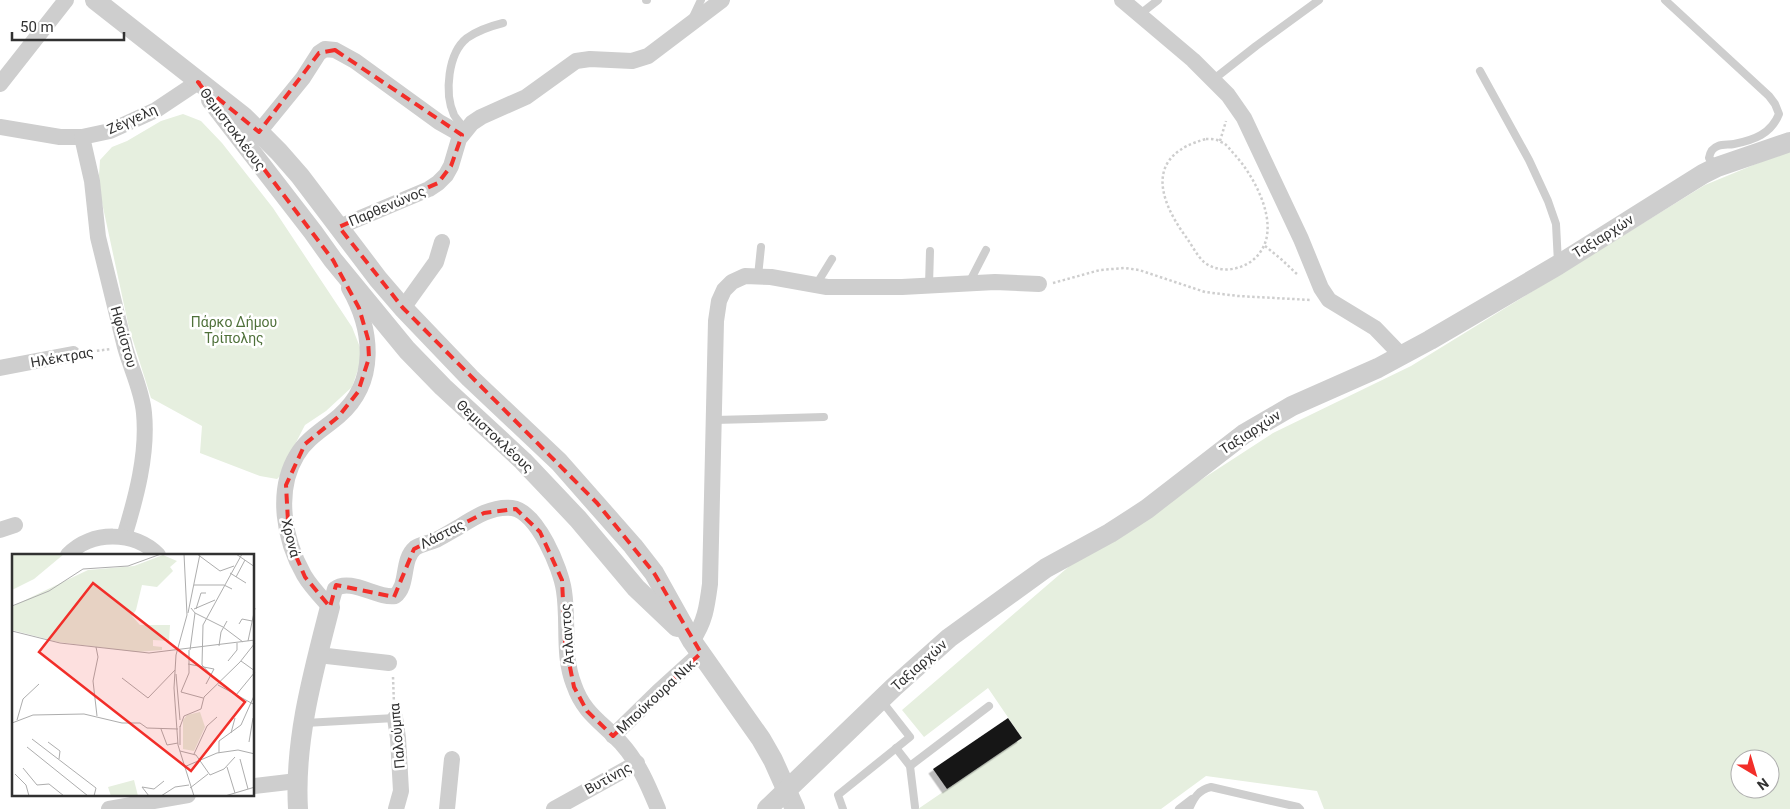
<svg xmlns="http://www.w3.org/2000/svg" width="1790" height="809" font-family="Roboto,sans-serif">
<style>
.green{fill:#e6efdf;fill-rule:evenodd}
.building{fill:#181818;filter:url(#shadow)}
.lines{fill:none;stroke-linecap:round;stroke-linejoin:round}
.path{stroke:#cecece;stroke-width:2.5;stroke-dasharray:2.5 2.5;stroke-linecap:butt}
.service{stroke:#cecece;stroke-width:8}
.minor{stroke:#cecece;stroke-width:16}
.tertiary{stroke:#cecece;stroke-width:20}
.marked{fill:none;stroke:#f22e29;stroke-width:4;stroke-dasharray:10 6;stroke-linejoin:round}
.labels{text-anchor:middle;stroke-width:5;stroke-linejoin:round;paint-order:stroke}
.street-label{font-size:14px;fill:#313131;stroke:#fff}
.park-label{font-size:14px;fill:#4f713a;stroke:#fff}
.inset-road{fill:none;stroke:#adadad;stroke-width:1}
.view{fill:#f22e29;fill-opacity:0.15;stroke:#f22e29;stroke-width:2.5}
.inset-edge{fill:none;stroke:#313131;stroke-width:2.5}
</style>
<defs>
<filter id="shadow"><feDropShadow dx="-4.5" dy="4.5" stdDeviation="0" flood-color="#0004"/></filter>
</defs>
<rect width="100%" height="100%" fill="#fff"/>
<!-- green -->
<g class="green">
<polygon points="183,114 201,121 222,143 273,208 352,327 363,355 352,387 326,411 305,425 289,456 283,473 277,479 260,476 200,453 202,426 151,398 129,328 101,198 99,175 100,160 112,147 127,141 161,121"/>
<path d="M1790,150v659h-466l-7,-18 -111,-15 -45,33h-243l104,-71 -34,-50 -64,49 -22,-27 171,-147 200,-130 138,-67 294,-181zM1740,759h30v30h-30z"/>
</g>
<!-- building -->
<polygon class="building" points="1008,718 1022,738 947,789 933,769"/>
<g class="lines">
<!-- path -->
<g class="path">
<path d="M1206,139c5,0 11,0 15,3 6,2 9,8 14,13 19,21 45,68 26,96 -11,18 -40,25 -57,11 -7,-6 -12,-17 -18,-25 -29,-40 -40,-82 20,-98z"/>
<polyline points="1220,141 1226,121"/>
<polyline points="1265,246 1281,259 1298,275"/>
<polyline points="1053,283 1100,270 1125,268 1139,270 1205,292 1238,296 1311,300"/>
<polyline points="87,352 111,349"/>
<polyline points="393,677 394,704"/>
</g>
<!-- service -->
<g class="service">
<polyline points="646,0 647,0"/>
<path d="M1665,0l104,96 6,8 4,10c-8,20 -25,26 -45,30 -5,1 -11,0 -16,2 -6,2 -8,6 -9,12l8,9"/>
<polyline points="1139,15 1158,0"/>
<polyline points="693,17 701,0"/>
<polyline points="1480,71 1529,160 1548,201 1556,224 1558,263"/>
<polyline points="1214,79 1256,46 1319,0"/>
<path d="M466,130c-4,-5 -9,-10 -12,-15 -10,-22 -6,-62 13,-77 10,-7 24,-12 36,-15"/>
<polyline points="758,276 761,247"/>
<polyline points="969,283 986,250"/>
<polyline points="816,285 832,259"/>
<polyline points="929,285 930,251"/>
<polyline points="714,420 824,417"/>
<polyline points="305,723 395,718"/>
<polyline points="896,748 910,766 915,807"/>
<polyline points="910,766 989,706"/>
<polyline points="843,809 838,795 910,737 881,700"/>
<polyline points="1179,809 1192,799"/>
<path d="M1189,809c5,-11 9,-19 22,-22l87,20 2,2"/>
</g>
<!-- minor -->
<g class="minor">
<polyline points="1122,0 1193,60 1228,95 1244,118 1301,239 1321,288 1329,300 1375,328 1402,356"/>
<polyline points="0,84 66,0"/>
<polyline points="0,127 60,137 82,137 110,131 156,110 198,82"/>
<polyline points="259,132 303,78 319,53 325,49 335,50 355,61 439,122 462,135"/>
<path d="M82,137l10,44 6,56 27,110c6,22 17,43 19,66 4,41 -8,85 -20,124"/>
<polyline points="339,227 429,189 438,183 446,175 451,166 459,139 472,123 481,117 526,97 576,61 590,59 632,61 648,56 722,0"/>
<polyline points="403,308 436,262 442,242"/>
<polyline points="0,368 73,354"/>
<polyline points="0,530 15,525"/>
<path d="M68,555c23,-25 67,-24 90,0"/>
<path d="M330,607l5,-18c15,-12 43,10 60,7 14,-11 6,-36 20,-48 6,-4 14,-5 21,-8 8,-4 16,-9 23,-13 16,-10 33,-21 53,-19 25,3 49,61 52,83 5,32 -2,64 10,94 10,29 28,37 47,58 18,20 27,42 37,66"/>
<path d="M330,607c-9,-10 -19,-20 -26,-32 -20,-35 -29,-84 -7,-120 10,-17 27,-26 42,-39 39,-34 34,-86 10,-128"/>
<path d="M692,641c13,-19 15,-34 18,-57l6,-263 3,-20 5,-11 8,-8 13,-6 26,1 56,10h75l93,-5 44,2"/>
<polyline points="318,655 389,663"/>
<polyline points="395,718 398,738 401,791 396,809"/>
<polyline points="613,736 658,692 701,653"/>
<polyline points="254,786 297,781"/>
<polyline points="109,809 188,795"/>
<polyline points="447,809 452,759"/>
<polyline points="554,809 637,763"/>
</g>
<!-- tertiary -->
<g class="tertiary">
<polyline points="95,0 243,116 279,152 300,176 378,279 403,308 470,378 559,462 633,546 654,573 692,641 761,739 773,760 795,809"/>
<polyline points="211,100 313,232 333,260 407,350 443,387 523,461 578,519 636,588 677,627"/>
<path d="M298,809c-4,-68 15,-136 32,-202"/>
<polyline points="767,809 894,687 949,638 1046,568 1110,533 1147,509 1244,434 1292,406 1378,368 1430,340 1558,265 1703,174 1717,167 1790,142"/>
</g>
</g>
<!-- marked area -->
<path class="marked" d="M335,50l127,85 -11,31 -13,17 -99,44 64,81 194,195 57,70 47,80 -88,83 -26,-25 -13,-24 -9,-45 -3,-62 -22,-48 -24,-23 -32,4 -70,36 -20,48 -58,-12 -6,22 -25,-30 -16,-37 -3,-55 19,-41 33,-27 20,-25 11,-34 -1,-19 -9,-31 -26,-48 -135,-178 61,50 60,-79z"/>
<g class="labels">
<!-- street labels -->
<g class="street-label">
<text transform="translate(132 119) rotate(-24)" y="5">Ζέγγελη</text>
<text transform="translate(233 129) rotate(53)" y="5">Θεμιστοκλέους</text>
<text transform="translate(387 206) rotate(-23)" y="5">Παρθενώνος</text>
<text transform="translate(1603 236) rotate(-32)" y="5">Ταξιαρχών</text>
<text transform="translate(124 337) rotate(74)" y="5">Ηφαίστου</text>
<text transform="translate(62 357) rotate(-10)" y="5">Ηλέκτρας</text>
<text transform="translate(1250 432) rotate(-33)" y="5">Ταξιαρχών</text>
<text transform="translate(495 436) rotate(43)" y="5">Θεμιστοκλέους</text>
<text transform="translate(442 534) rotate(-27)" y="5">Λάστας</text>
<text transform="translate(291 538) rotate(76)" y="5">Χρονά</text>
<text transform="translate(567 634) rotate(-94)" y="5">Άτλαντος</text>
<text transform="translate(919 665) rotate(-42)" y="5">Ταξιαρχών</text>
<text transform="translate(657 695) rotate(-43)" y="5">Μπούκουρα Νικ.</text>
<text transform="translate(397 736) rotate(-95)" y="5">Παλούμπα</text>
<text transform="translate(608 778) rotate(-29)" y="5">Βυτίνης</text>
</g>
<!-- park labels -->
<g class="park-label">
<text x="234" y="327">Πάρκο Δήμου<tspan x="234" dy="16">Τρίπολης</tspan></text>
</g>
</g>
<!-- overview -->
<g transform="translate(12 554)">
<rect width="242" height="242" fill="#fff"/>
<path d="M0,0h52l-30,25 -22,11zM151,1l14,6 -7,6 3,4 -16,16 -15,-2 -6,25 -4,6 8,9h30l-1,16 -16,-1v6l9,1v3l-25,2 -79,-10 -46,-12v-23l9,-5 67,-32 46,-4zM188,158l5,15 -11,24 -11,-2v-29l4,-5zM122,226l4,16h-27l-3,-9z" fill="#e6efdf"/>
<path class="inset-road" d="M172,0l3,61 -11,40 -2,33 4,57 16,51M185,0l23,17 14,-5M224,0l19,13M218,19l16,10M224,23l9,-17M182,31h30l8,4M0,52l37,-15 34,-22 45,-3 33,-12M182,55l21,-9M184,55l5,-16h5M176,59l12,-59M183,59l28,14 20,15M227,70l3,-5 10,2M0,77l48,12 89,10 106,-13M236,87l7,-33M207,92l2,-14 6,-11M84,93l2,10 -5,24 4,35M177,96v23l-8,19 22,6M178,96l5,-37 -4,-5M216,107l9,-11v-7M229,107l14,10M176,110l26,5 -8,15M164,120l4,46M200,122l-10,-11 1,-40 39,-71M110,124l26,20 27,-28M206,131l37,20M224,141l19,-23M5,166l6,-21 16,-15M0,169l21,-8 51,-1 38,9h18l7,5 31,1M168,173l4,-11 17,-7 3,-12 36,-35 15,-19M149,175l6,16 11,-2M219,179l4,-15M20,185l64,49 -2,8M36,188l12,9 -1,8M237,188l4,-24M168,191v-19M15,193l61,49M168,197l16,4 14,20 14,-6 11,-12M207,199v-12l22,-16 13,-29M182,200l13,-28 10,-9M228,205l8,30M172,213l33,-14 21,-3 17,4M215,213l8,26M11,214l14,17 12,-1 15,12M3,220l11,11 3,11M178,234l18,-14M137,242l-7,-9 12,2 10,-8M149,242l14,-9 14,-2M213,242l30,-9"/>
<path class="view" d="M81,29l152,119 -54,69 -152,-119z"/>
<rect width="242" height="242" class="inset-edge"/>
</g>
<!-- north arrow -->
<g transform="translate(1755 774) rotate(142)"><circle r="24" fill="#ffffff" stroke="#adadad"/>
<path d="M0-4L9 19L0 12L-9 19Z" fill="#f22e29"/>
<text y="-8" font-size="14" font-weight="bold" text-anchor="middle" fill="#313131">N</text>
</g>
<!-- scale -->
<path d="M12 32v8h112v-8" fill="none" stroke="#313131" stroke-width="2.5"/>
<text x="20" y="32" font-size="15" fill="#313131" stroke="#ffffff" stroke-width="4" paint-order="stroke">50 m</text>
</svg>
